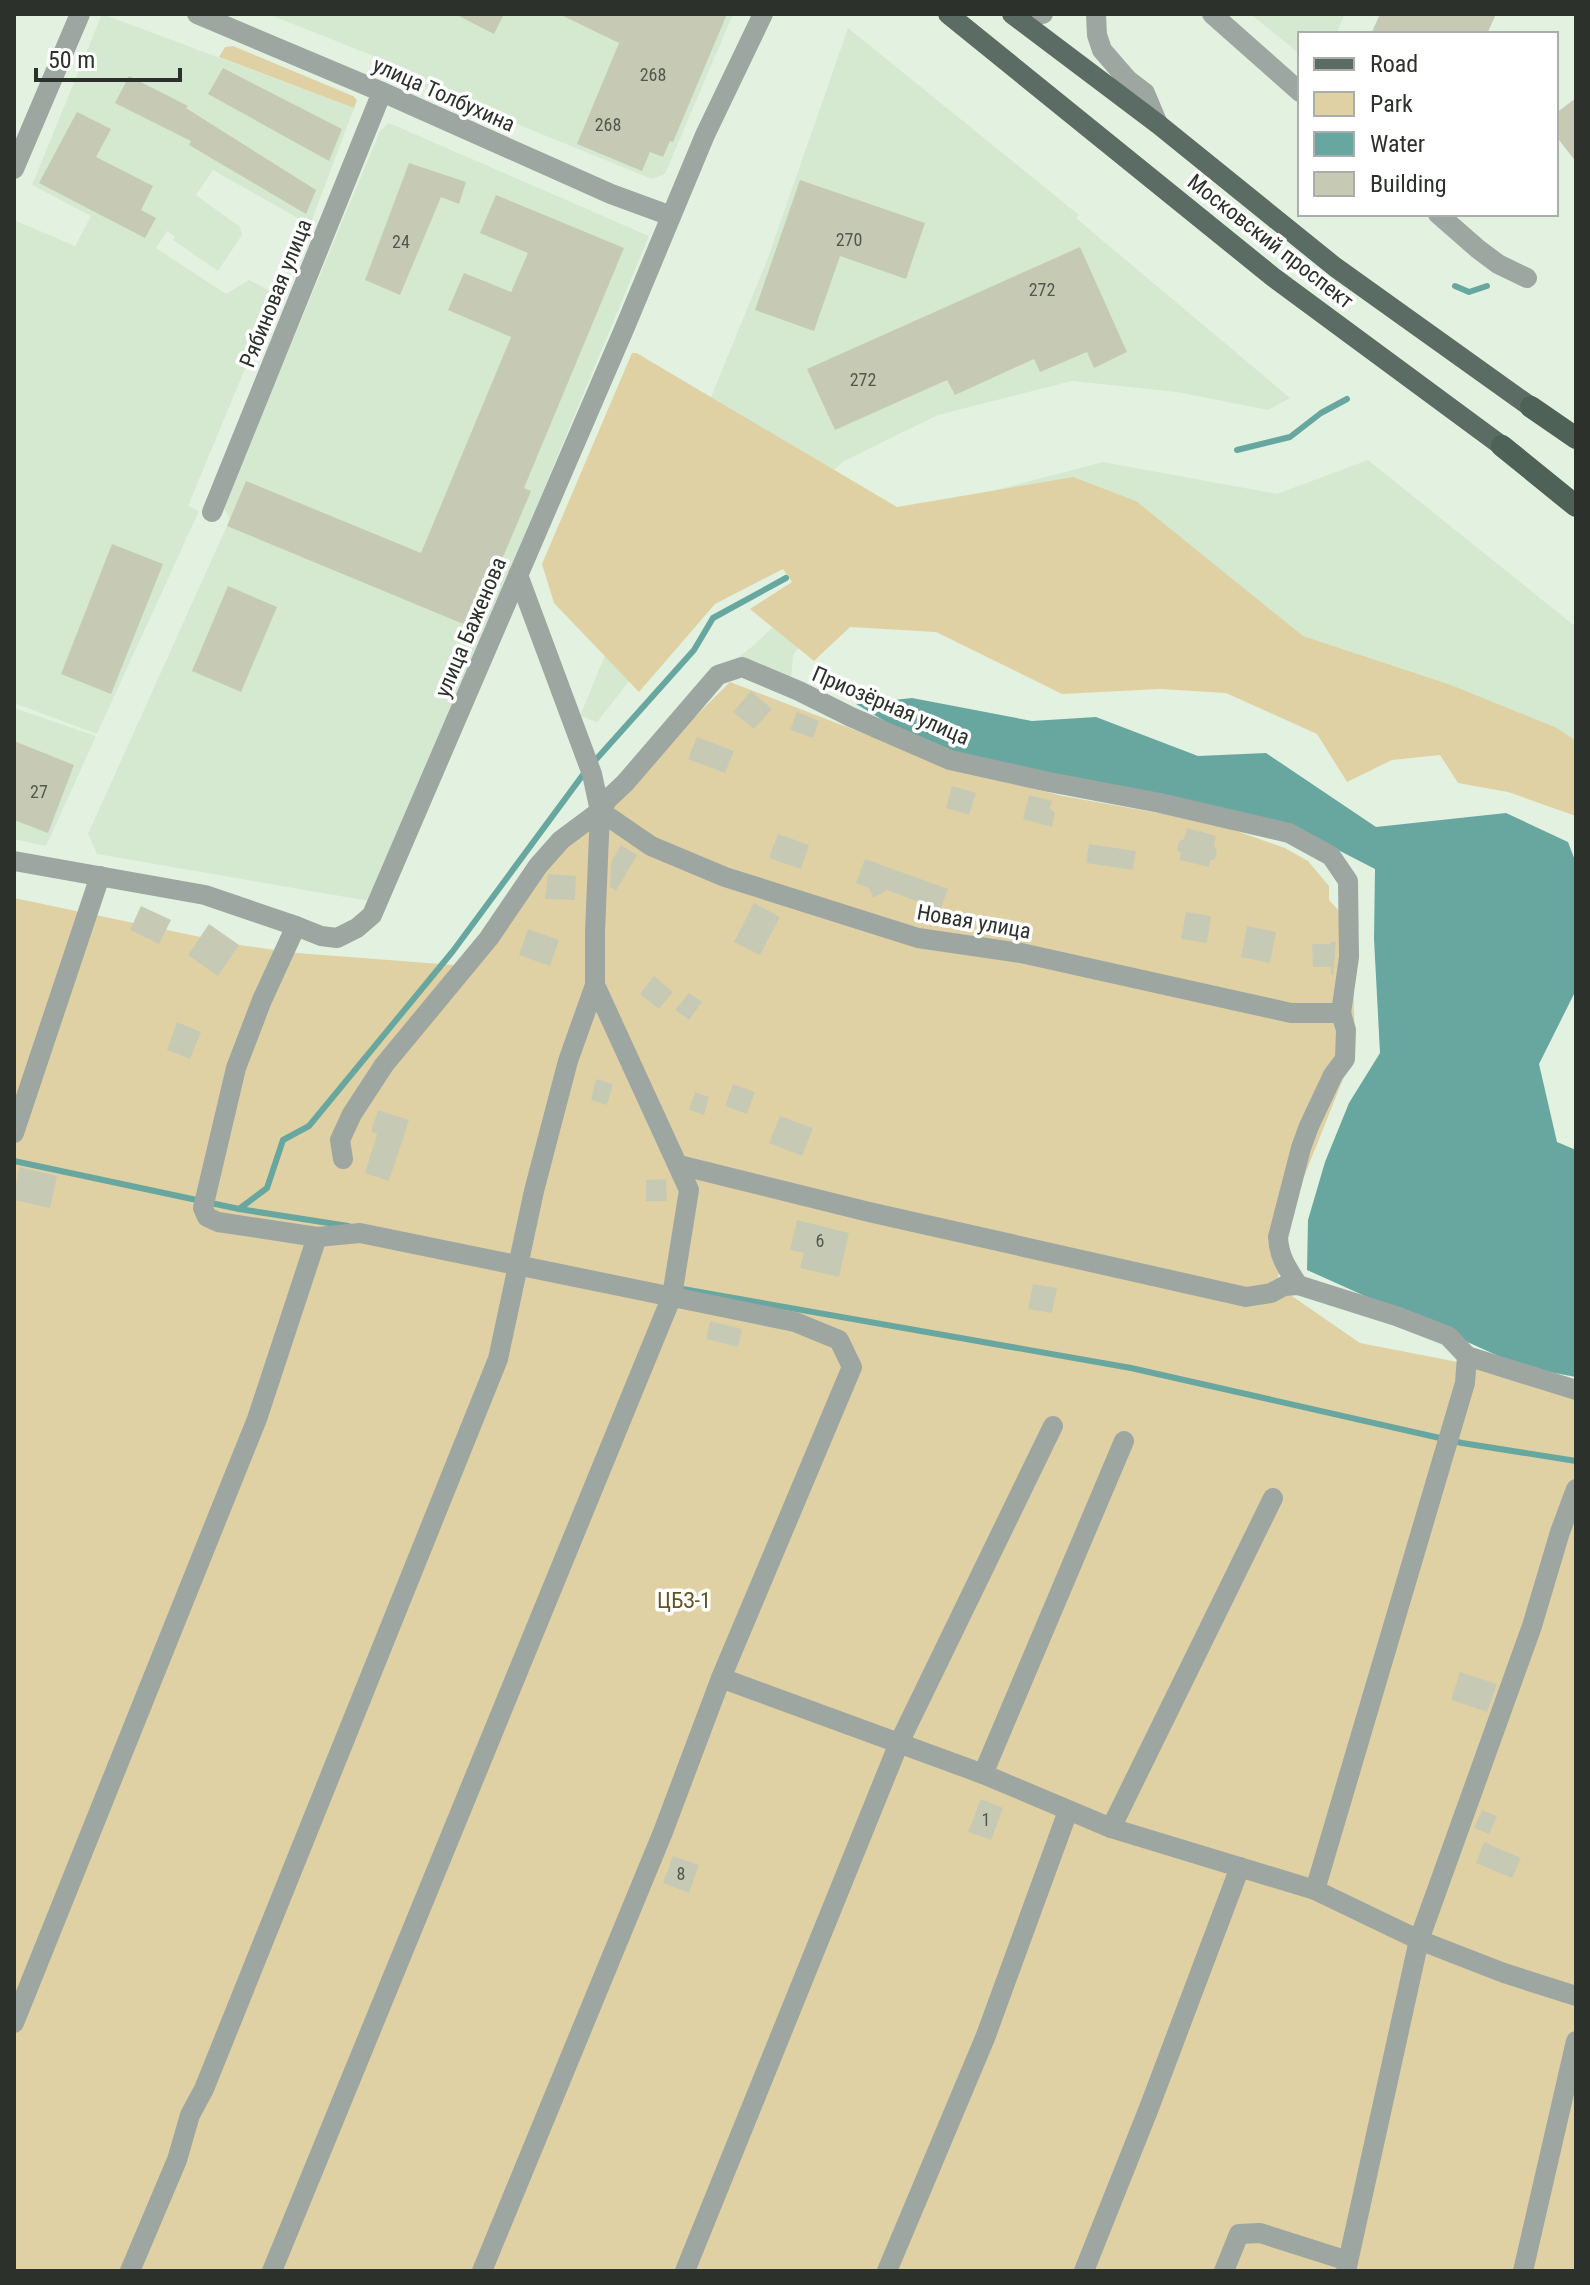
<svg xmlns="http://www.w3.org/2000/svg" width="1590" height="2285" font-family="'Roboto Condensed',sans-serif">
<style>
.built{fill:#d5e9d0}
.green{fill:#e0d1a4}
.water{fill:#68a7a0}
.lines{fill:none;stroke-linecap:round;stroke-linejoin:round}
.stream{stroke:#68a7a0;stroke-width:6}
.building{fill:#c6cab5}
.minor{stroke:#9da6a1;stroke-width:20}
.primary{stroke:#5a6c63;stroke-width:20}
.trunk{stroke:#4e6258;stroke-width:22}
.labels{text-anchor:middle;stroke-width:7;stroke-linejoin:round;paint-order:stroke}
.number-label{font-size:18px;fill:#52584e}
.street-label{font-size:22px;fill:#2c322b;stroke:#fff}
.park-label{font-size:22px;fill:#64531b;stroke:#fff}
</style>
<rect width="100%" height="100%" fill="#e3f2e0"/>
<!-- built -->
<g class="built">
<polygon points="102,14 354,108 310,225 213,170 196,195 240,227 242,235 218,271 173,240 175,237 167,231 156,248 226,294 249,280 276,294 188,506 199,511 97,734 14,703 14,220 75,246 91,216 32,185"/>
<polygon points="268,14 733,14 665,174 652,179 413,82 416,76 419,74"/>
<polygon points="1250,14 1345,14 1336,34 1300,34 1300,54"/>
<polygon points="848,28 1079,215 1076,218 1290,398 1268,410 1177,392 1072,381 938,415 844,461 697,595 597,722 580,716 768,258"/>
<polygon points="389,123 649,236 485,631 340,567 484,632 369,901 97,854 88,834 230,519 223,507 380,131"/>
<polygon points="1368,460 1576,627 1576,758 1544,741 828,611 793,655 790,692 728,666 754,645 885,519 1103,462 1277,494"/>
<polygon points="14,708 96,736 46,846 14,839"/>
</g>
<!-- green -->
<g class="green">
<polygon points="233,46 353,96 357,100 354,108 219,57 225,47"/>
<polygon points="632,353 637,353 650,361 897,507 1073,477 1136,501 1303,636 1451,685 1557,728 1576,741 1576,816 1508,792 1458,783 1440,755 1392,760 1347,782 1317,734 1226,693 1160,689 1062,694 936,632 850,627 814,661 750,609 792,582 783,569 715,604 639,692 554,603 542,564"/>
<polygon points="730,682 961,771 1063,796 1175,816 1231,829 1285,848 1308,861 1329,886 1329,900 1352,925 1355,1049 1302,1182 1276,1285 1360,1343 1576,1385 1576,2271 14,2271 14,898 239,945 297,953 454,965 600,811"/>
</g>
<!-- water -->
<polygon class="water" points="912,698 1032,721 1096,717 1198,756 1266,753 1376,827 1506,813 1568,842 1576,863 1576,990 1539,1064 1557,1142 1576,1150 1576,1377 1523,1367 1307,1270 1308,1220 1325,1162 1349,1103 1380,1053 1374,939 1375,869 1309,835 940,754 856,704"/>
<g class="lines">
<!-- stream -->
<g class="stream">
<polyline points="1455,286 1469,292 1487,286"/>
<polyline points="1237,450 1290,437 1321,413 1347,399"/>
<polyline points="592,764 694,650 713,618 786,578"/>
<polyline points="14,1161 239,1209 348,1226"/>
<polyline points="239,1209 267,1188 283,1140 309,1126 453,951 585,772"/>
<polyline points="677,1288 1131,1368 1462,1443 1576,1461"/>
</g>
</g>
<!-- building -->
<g class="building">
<polygon points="455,14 504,14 494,34"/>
<polygon points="559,14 727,14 673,142 670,141 663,157 650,152 642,171 577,144 619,43"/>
<polygon points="1380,14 1496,14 1487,34 1371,34"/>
<polygon points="223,68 342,129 329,161 208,94"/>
<polygon points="129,76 188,106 186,108 316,190 306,214 189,145 191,141 115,103"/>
<polygon points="1576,98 1576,162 1556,136 1556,113"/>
<polygon points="77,112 111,129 96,157 153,186 141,210 156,218 145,238 39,183"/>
<polygon points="409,163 466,182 459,204 441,197 400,295 365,280"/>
<polygon points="800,180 925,223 906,279 840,256 814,331 755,310"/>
<polygon points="496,195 624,248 524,488 531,491 473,628 227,526 246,481 421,553 511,337 448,310 464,273 511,292 528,253 480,233"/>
<polygon points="1080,247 1127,352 1094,368 1087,352 1040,372 1034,359 955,395 947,380 835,430 807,369"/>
<polygon points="112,544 163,564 111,694 61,674"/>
<polygon points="228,586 277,607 241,692 192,671"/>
<polygon points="751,691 772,709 754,729 733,712"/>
<polygon points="797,712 819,721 813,738 790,730"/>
<polygon points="697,737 734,751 725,773 688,759"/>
<polygon points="14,741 74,765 48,833 14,820"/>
<polygon points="952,786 976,793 969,815 946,808"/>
<polygon points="1029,795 1052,801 1050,808 1055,813 1052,827 1023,819"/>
<polygon points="1187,828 1216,836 1214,846 1217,850 1215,859 1210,861 1209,867 1179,860 1181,853 1177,850 1179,841 1184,839"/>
<polygon points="778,834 809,845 801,869 769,858"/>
<polygon points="1089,844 1136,851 1133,870 1086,863"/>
<polygon points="621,845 637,855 616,891 610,887 611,862"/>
<polygon points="865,859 948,889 940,910 887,890 873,898 869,888 856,883"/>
<polygon points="548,874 576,876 575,900 545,899"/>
<polygon points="754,903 780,917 760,955 734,942"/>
<polygon points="141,906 171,920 159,944 130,930"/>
<polygon points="1186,912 1211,916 1207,943 1181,939"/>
<polygon points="209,924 239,945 218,976 188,955"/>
<polygon points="1247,926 1276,932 1270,963 1241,957"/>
<polygon points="528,929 559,940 550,966 519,955"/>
<polygon points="1330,942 1336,942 1333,975 1331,975 1331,967 1313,967 1312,944 1330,944"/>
<polygon points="654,976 673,992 659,1009 640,994"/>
<polygon points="689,993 702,1002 689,1020 675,1010"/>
<polygon points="177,1022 201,1032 190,1059 167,1050"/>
<polygon points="596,1079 613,1084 607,1105 591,1100"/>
<polygon points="733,1084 755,1092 747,1114 725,1106"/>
<polygon points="695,1092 709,1097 704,1115 689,1110"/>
<polygon points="378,1110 409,1120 389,1181 365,1173 377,1134 371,1132"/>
<polygon points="780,1116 813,1128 802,1156 769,1143"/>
<polygon points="19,1167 57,1176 50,1208 14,1200"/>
<polygon points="666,1179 667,1201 646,1201 646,1180"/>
<polygon points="797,1220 849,1233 839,1277 800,1268 804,1253 790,1250"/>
<polygon points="1033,1284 1057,1288 1052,1313 1028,1309"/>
<polygon points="710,1321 742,1329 738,1347 706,1339"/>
<polygon points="1460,1672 1497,1684 1487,1712 1451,1700"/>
<polygon points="981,1799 1003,1808 991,1840 968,1832"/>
<polygon points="1482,1810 1497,1816 1489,1834 1474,1828"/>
<polygon points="1484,1842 1521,1858 1512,1878 1476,1863"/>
<polygon points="673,1856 699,1865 689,1893 663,1883"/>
</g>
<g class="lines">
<!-- minor -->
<g class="minor">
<polyline points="197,14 382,92 611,194 671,216"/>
<polyline points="1028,14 1043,14"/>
<polyline points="1096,14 1097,35 1102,50 1128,80 1145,93 1158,124"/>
<polyline points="1212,14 1300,92"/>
<polyline points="14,169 80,14"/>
<polyline points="1438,214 1478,249 1498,264 1527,278"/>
<polyline points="212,512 382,92"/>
<path d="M600,811l51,35 74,31 193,61 103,15 270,60h50l5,17 -1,29 -12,16 -24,51 -8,22 -23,89c1,20 9,31 20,48"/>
<polyline points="14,861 205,895 296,926 321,936 337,938 357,928 372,915 625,327 705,135 763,14"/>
<polyline points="296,926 262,1000 236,1068 203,1208 207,1217 218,1222 317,1237 360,1233 795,1322 839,1340 852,1367 721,1678 983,1774 1111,1828 1315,1890 1419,1940 1504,1973 1576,1996"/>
<polyline points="14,1133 100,876"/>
<polyline points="343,1159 340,1140 352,1114 384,1065 489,938 538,866 561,840 600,811 608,799 625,783 718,675 742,667 799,691 851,717 950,760 1049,782 1160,803 1289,833 1331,856 1348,881 1349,957 1341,1013"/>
<polyline points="679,1165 869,1212 1246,1297 1271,1293 1284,1286 1298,1285 1396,1316 1448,1336 1467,1356 1465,1383 1315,1890"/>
<polyline points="1467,1356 1576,1390"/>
<polyline points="983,1774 1124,1441"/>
<polyline points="1111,1828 1273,1498"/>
<polyline points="14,2023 257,1419 317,1237"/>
<polyline points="130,2271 177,2160 190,2115 204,2089 498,1359 534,1191 568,1061 595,985"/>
<polyline points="272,2271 672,1296 689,1190 595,985 595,932 600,811 592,774 518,575"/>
<polyline points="482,2271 663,1832 721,1678"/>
<polyline points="685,2271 899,1743 1053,1426"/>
<polyline points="887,2271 985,2038 1068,1811"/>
<polyline points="1084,2271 1149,2108 1240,1867"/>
<polyline points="1224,2271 1239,2234 1260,2233 1348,2261"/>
<polyline points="1346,2271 1419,1940 1532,1626 1560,1532 1576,1489"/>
<polyline points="1523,2271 1576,2041"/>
</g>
<!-- primary -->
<g class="primary">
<polyline points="948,14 1273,277 1502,446"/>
<polyline points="1012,14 1158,124 1335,267 1531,407"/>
</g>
<!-- trunk -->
<g class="trunk">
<polyline points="1531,407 1576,438"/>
<polyline points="1502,446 1576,506"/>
</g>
</g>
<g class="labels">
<!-- number labels -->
<g class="number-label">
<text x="653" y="81">268</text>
<text x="608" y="131">268</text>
<text x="849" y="246">270</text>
<text x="401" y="248">24</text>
<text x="1042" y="296">272</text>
<text x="863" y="386">272</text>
<text x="39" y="798">27</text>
<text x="820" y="1247">6</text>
<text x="986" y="1826">1</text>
<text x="681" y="1880">8</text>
</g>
<!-- street labels -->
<g class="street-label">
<text transform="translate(444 94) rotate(24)" y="8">улица Толбухина</text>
<text transform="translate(1271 241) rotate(38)" y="8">Московский проспект</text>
<text transform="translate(275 293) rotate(-68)" y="8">Рябиновая улица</text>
<text transform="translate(470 627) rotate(-67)" y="8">улица Баженова</text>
<text transform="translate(891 705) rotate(23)" y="8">Приозёрная улица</text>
<text transform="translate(974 921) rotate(10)" y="8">Новая улица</text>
</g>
<!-- park labels -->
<g class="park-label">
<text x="684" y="1608">ЦБЗ-1</text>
</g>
</g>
<!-- border -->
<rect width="1590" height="2285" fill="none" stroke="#2c322b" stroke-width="32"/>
<!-- legend -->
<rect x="1298" y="32" width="260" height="184" fill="#ffffff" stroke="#abadaa" stroke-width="2"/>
<rect x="1314" y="58" width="40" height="12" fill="#5a6c63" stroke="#abadaa" stroke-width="2"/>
<text x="1370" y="72" font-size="24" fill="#2c322b">Road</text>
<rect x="1314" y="92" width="40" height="24" fill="#e0d1a4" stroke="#abadaa" stroke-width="2"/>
<text x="1370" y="112" font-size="24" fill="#2c322b">Park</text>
<rect x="1314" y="132" width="40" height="24" fill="#68a7a0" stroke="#abadaa" stroke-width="2"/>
<text x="1370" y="152" font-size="24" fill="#2c322b">Water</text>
<rect x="1314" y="172" width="40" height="24" fill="#c6cab5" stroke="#abadaa" stroke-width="2"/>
<text x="1370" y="192" font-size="24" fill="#2c322b">Building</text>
<!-- scale -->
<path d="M36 68v12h144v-12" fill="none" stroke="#2c322b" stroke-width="4"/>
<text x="48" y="68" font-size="24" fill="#2c322b" stroke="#ffffff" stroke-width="6" paint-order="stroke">50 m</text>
</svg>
